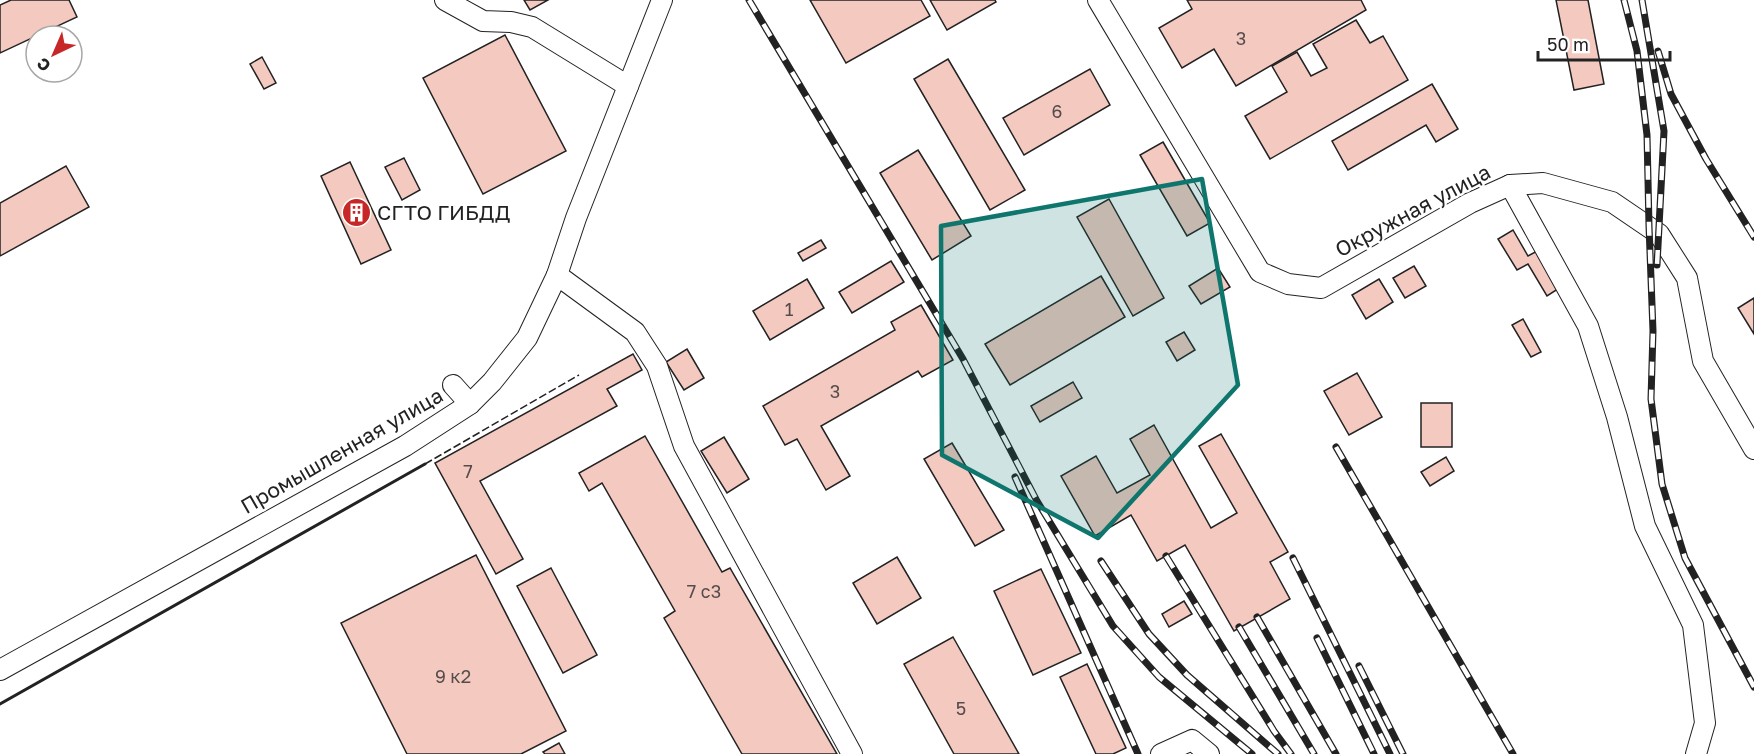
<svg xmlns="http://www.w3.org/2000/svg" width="1754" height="754" font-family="'Golos Text',sans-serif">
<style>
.building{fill:#f3c9c0;stroke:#222;stroke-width:1.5}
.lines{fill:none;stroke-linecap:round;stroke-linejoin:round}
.minor-casing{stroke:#222;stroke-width:22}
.minor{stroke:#fff;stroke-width:20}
.rail-casing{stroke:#222;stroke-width:7}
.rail{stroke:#fff;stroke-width:4.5;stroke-dasharray:14;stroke-linecap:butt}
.fence{stroke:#222;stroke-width:1.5;stroke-dasharray:8 3;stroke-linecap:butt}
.wall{stroke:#222;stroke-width:3}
.marked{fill:#0f766e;fill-opacity:0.2;stroke:#0f766e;stroke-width:4.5;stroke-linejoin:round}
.labels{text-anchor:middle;stroke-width:4.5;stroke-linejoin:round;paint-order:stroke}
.number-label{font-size:18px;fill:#564c4a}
.street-label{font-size:21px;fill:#222;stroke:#fff}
.poi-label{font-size:21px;fill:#222;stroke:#fff;text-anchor:start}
</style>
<rect width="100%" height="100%" fill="#fff"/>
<!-- building -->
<g class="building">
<polygon points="11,0 69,0 77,17 0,53 0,5"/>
<polygon points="524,0 548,0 530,10"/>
<polygon points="810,0 921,0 930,16 846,63"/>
<polygon points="930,0 995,0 996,2 947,30"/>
<polygon points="1187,0 1361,0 1366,10 1236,86 1214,49 1182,68 1159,28 1192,9"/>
<polygon points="1556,0 1588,0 1604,84 1574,90"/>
<polygon points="1356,20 1370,43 1383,36 1408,80 1270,159 1245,116 1287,92 1272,66 1297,52 1311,76 1327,68 1313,44"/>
<polygon points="505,35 566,151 483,194 423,78"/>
<polygon points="262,57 276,83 264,89 250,64"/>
<polygon points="948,59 1025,190 990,210 914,79"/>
<polygon points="1090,69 1110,105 1024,155 1003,118"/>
<polygon points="1432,84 1458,129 1436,142 1426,125 1348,170 1332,141"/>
<polygon points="1163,142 1210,223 1187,236 1140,155"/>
<polygon points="918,150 971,236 932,260 880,173"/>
<polygon points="404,158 420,190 402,200 385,167"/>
<polygon points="350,162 391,250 361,264 321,176"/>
<polygon points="66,166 89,207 0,256 0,203"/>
<polygon points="1109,199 1164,298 1133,316 1077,217"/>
<polygon points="1513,230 1528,256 1539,250 1561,287 1547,296 1528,264 1517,270 1498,239"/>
<polygon points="821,240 826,248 803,261 798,253"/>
<polygon points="891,261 904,282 852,313 839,292"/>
<polygon points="1414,266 1426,286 1405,298 1393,278"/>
<polygon points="1218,268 1230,287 1201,304 1189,286"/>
<polygon points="1101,276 1125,317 1010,385 985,344"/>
<polygon points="807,279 824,308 770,340 753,311"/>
<polygon points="1379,279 1393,302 1366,319 1352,295"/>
<polygon points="1754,298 1754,334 1738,308"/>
<polygon points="921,305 953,360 922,377 918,371 821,426 850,476 826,490 797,439 785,445 763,406 895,330 891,322"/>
<polygon points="1523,319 1541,352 1531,357 1512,325"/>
<polygon points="1184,332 1195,350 1177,361 1166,342"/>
<polygon points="687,349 704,378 684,390 666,362"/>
<polygon points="633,354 642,370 607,389 617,406 480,481 523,559 496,574 435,463"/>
<polygon points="1357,373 1382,417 1349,435 1324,391"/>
<polygon points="1073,382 1082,398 1040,422 1031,406"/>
<rect x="1421" y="403" width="31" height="44"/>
<polygon points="1154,425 1211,528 1237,513 1199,446 1221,434 1288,552 1270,562 1290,599 1234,631 1185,545 1157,561 1131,515 1095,536 1061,476 1096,456 1117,493 1150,475 1130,439"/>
<polygon points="645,436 722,572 730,568 837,754 742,754 664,618 675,611 602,483 589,491 579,473"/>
<polygon points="724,437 749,479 727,493 701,451"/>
<polygon points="952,443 1004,530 975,546 924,459"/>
<polygon points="1446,457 1454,471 1430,486 1421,472"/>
<polygon points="476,555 566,731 521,754 407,754 341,623"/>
<polygon points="897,557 921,598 877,624 853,583"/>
<polygon points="551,568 597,655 563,673 517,586"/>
<polygon points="1041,569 1081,653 1033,675 994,591"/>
<polygon points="1184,601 1192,614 1169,627 1162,614"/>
<polygon points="953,637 1019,754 954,754 904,664"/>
<polygon points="1087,664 1126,748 1113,754 1096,754 1060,677"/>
<polygon points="559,743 565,754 545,754 543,752"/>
</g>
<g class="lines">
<defs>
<g id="minor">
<polyline points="445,0 483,21 511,22 532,27 628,86"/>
<polyline points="1098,0 1260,272 1288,284 1321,288 1470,203 1510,185 1543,183 1612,202 1659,234 1687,278 1703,361 1754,449"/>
<polyline points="1510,185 1588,326 1617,417 1645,526 1693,625 1705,723 1696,754"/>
<polyline points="557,275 635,332 657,366 684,446 852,754"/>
<polyline points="453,385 470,404"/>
<polyline points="0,670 405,446 470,404 492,382 527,338 557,275 576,218 662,0"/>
<polyline points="1161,754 1192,740 1209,754"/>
</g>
</defs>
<!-- minor casing -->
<use href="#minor" class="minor-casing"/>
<!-- minor -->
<use href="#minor" class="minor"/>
<defs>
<g id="rail">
<polyline points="749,0 963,359 1037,501 1113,626 1159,677 1252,754"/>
<polyline points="1624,0 1637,51 1647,135 1649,226 1653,331 1651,399 1662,484 1685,558 1754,687"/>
<polyline points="1642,0 1664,131 1657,265"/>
<polyline points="1658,51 1671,94 1706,159 1754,237"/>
<polyline points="1336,447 1513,754"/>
<polyline points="1015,477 1138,754"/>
<polyline points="1166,556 1274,731 1291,754"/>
<polyline points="1293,558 1390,754"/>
<polyline points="1101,561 1149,634 1187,675 1278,754"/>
<polyline points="1257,617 1336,754"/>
<polyline points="1239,627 1314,754"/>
<polyline points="1317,638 1374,754"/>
<polyline points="1359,666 1403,754"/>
</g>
</defs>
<!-- rail casing -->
<use href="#rail" class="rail-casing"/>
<!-- rail -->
<use href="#rail" class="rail"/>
<!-- fence -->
<polyline class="fence" points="425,464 579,375"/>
<!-- wall -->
<polyline class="wall" points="0,704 425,464"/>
</g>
<!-- marked area -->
<path class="marked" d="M1202,179l36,206 -140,153 -156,-83 -1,-229z"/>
<!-- icons -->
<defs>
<symbol id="building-disc" viewBox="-11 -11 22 22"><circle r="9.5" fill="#c62828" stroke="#fff"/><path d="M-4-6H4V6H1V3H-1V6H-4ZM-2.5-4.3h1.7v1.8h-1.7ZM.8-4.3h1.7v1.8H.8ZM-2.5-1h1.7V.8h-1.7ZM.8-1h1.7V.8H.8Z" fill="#fff"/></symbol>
</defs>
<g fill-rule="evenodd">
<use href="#building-disc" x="340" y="196" width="33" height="33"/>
</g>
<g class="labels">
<!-- number labels -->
<g class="number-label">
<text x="1241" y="45">3</text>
<text x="1057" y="118">6</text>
<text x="789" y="316">1</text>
<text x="835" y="398">3</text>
<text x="468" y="478">7</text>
<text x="704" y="598">7 с3</text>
<text x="453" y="683">9 к2</text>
<text x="961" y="715">5</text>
</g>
<!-- street labels -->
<g class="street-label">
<text transform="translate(1413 211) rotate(-28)" y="7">Окружная улица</text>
<text transform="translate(342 451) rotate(-30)" y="7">Промышленная улица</text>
</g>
<!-- poi labels -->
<g class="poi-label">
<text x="377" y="220">СГТО ГИБДД</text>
</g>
</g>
<!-- north arrow -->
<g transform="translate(54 54) rotate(224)"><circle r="28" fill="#ffffff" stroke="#a7a7a7" stroke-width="1.5"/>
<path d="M0-4.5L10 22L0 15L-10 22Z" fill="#c62828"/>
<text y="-9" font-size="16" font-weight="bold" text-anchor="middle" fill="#222222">С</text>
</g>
<!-- scale -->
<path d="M1538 51v9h132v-9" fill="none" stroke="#222222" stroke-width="3"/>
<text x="1547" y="51" font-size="18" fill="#222222" stroke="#ffffff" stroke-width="4.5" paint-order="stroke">50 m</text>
</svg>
